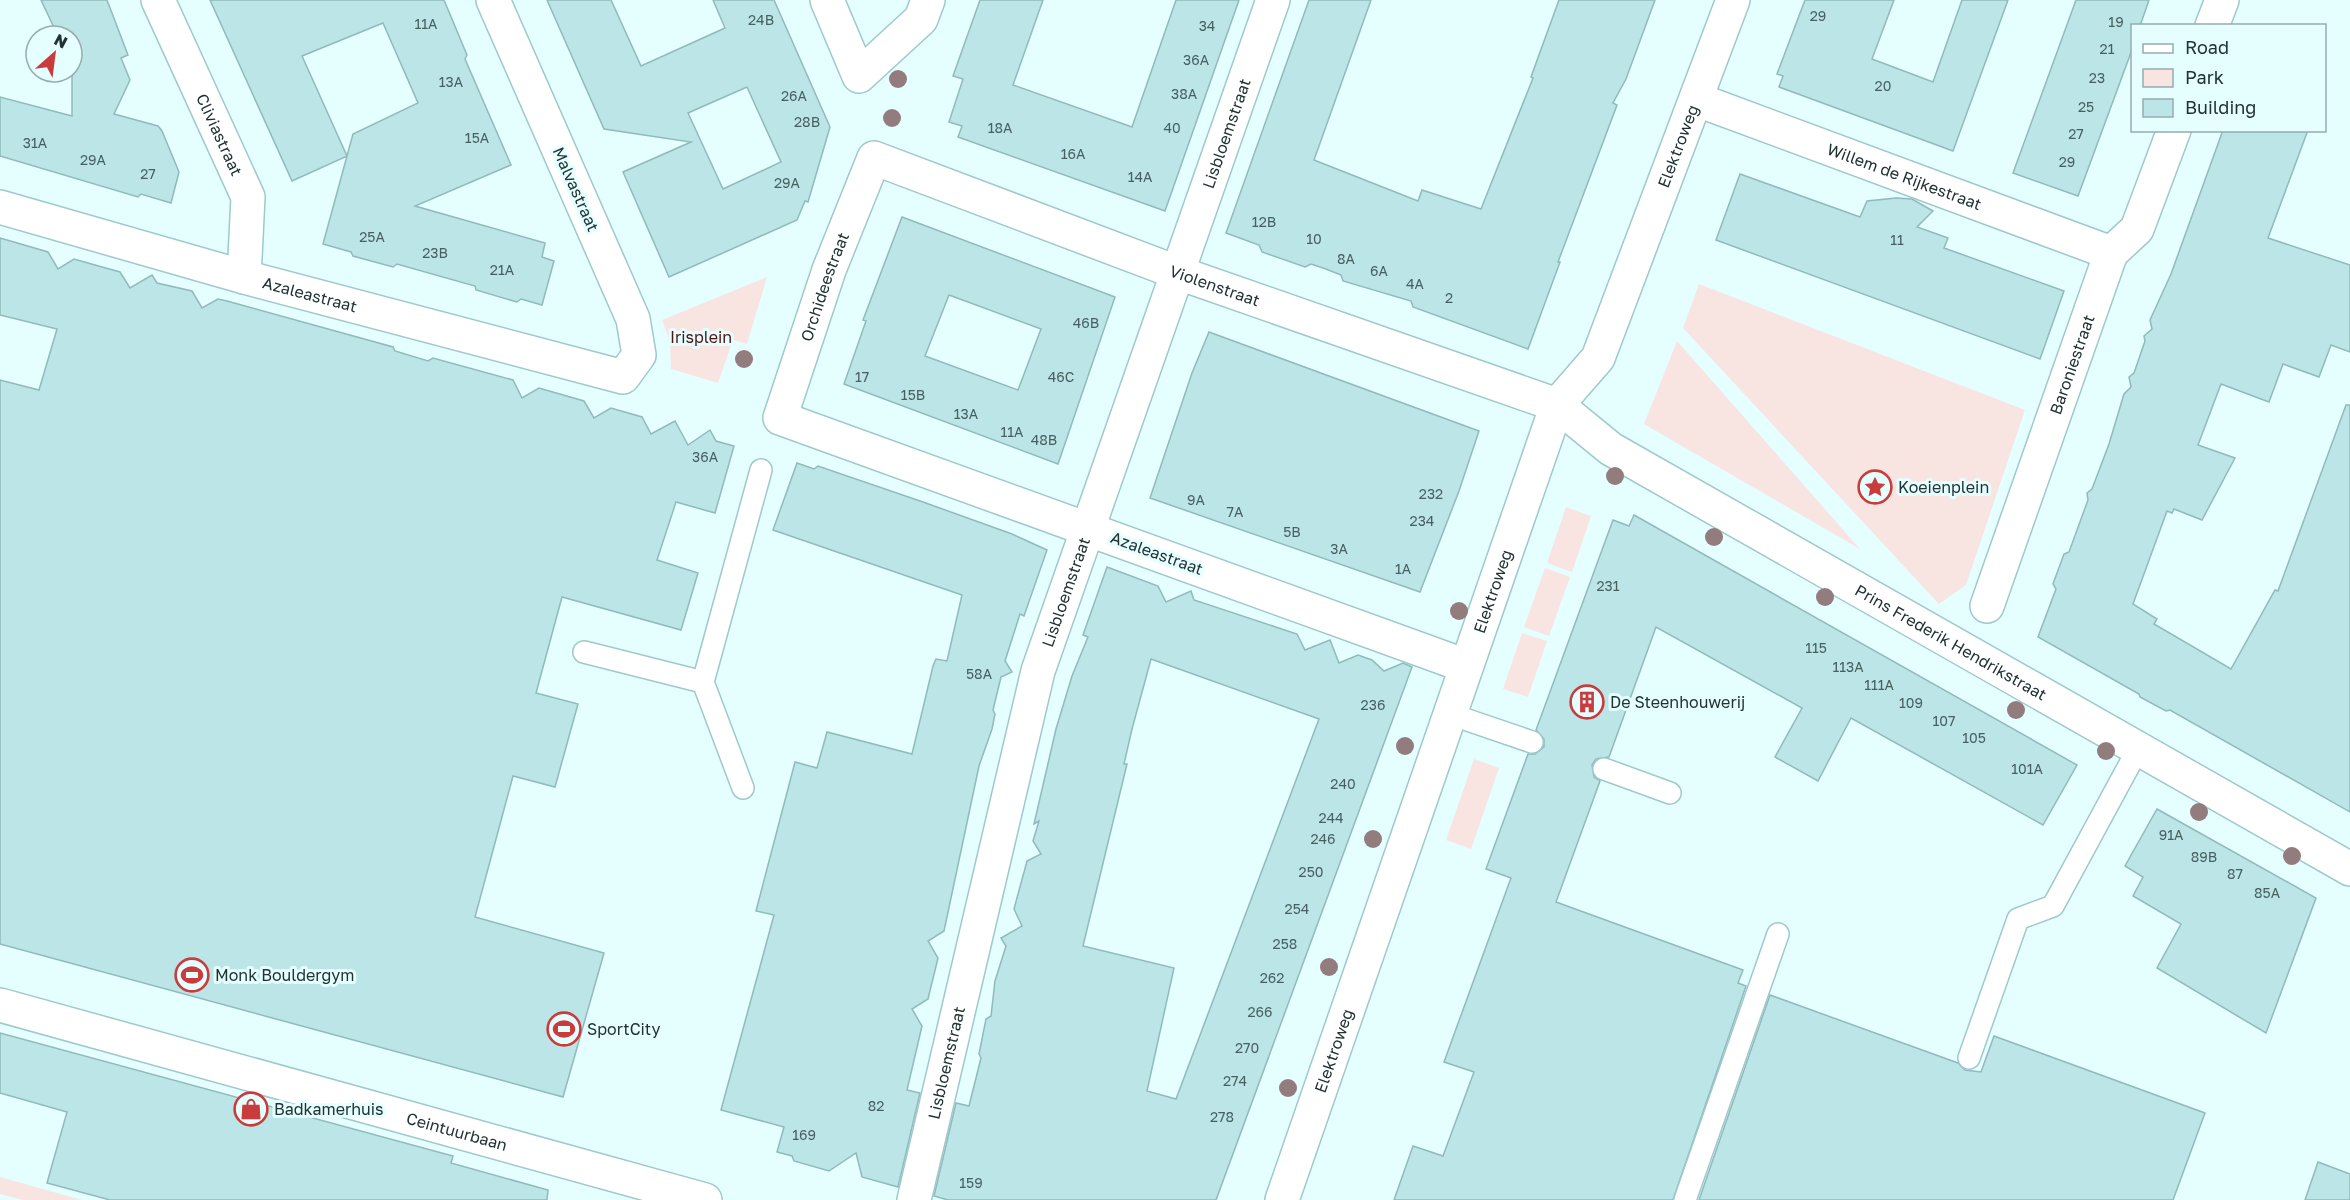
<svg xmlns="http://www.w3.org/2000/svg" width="2350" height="1200" font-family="'Golos Text',sans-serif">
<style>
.green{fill:#f8e5e2}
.building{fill:#bbe5e7;stroke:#90babb;stroke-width:1.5;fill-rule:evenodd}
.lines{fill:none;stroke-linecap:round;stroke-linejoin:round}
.service-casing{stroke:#9fc9ca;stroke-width:24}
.minor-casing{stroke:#9fc9ca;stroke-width:36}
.service{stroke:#fff;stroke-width:21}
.minor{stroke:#fff;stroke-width:33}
.tree{fill:#937c7d}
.labels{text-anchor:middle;stroke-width:6;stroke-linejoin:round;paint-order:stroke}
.number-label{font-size:14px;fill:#485f5f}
.street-label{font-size:16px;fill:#213232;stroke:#e5feff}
.park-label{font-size:16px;fill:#501212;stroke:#e5feff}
.poi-label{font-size:16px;fill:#213232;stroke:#e5feff;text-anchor:start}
</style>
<rect width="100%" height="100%" fill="#e5feff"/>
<!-- green -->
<g class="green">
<polygon points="767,277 747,344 733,340 718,383 671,369 670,342 662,320"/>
<polygon points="1699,284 2025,410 1966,585 1939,604 1683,328"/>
<polygon points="1677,341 1860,549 1644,424"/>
<polygon points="1566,507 1591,516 1572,572 1547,563"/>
<polygon points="1545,568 1570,577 1549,636 1524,627"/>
<polygon points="1522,633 1547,641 1528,697 1503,689"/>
<polygon points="1474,759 1499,768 1471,849 1446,840"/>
<polygon points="0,1177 82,1200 23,1200 0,1194"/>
</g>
<!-- building -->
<g class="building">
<polygon points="41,0 107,0 128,55 121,58 130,80 114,114 158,126 162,131 179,172 171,203 141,194 138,197 0,156 0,97 72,116 72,36 58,36"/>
<path d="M210,0h234l23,55 -2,4 46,106 -96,41 130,37 -3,14 12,4 -12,44 -21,-6 -4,3 -41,-12 -1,-4 -78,-22 -4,3 -40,-11 -2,-4 -28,-8 24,-88 -55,25zM383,23l35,80 -65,31 -6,22 -45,-100z"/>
<path d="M547,0h64l30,66 84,-38 -12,-28h61l56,127 -22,75 -3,-1 -8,19 -128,57 -46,-105 68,-30 -87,-13zM747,87l34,75 -58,27 -35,-76z"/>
<polygon points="980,0 1043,0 1013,85 1132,127 1176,0 1239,0 1165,211 958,137 962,126 949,122 963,79 953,76"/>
<polygon points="1309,0 1371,0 1314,160 1418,201 1422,190 1481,209 1533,78 1531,77 1559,0 1655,0 1626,79 1613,103 1617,105 1558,262 1560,262 1528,349 1413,307 1411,301 1343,281 1341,275 1326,269 1311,264 1305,267 1262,252 1259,245 1226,233"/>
<polygon points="1805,0 1894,0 1872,59 1933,82 1962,0 2008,0 1953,151 1779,87 1783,76 1777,74"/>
<polygon points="2076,0 2149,0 2140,26 2133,26 2133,47 2078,196 2013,173"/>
<polygon points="2223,130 2308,130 2268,238 2350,265 2350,352 2331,345 2319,377 2283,364 2269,402 2221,384 2198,445 2235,458 2202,520 2174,509 2172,513 2167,511 2133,604 2157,619 2154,624 2231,669 2275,590 2278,591 2346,405 2350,405 2350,812 2170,710 2166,711 2140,697 2139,694 2038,637 2056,589 2053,584 2064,554 2069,552 2088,500 2087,493 2092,489 2109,444 2124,394 2131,387 2129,377 2134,373 2145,341 2144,336 2152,329 2150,320 2171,274"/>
<polygon points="1740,174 1860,217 1867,201 1896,198 1912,199 1933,211 1917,227 1948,238 1944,248 2064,291 2040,359 1716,240"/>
<path d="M902,217l213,80 -57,167 -214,-80 22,-63 -3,-1zM949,295l92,34 -23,61 -93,-34z"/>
<polygon points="0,238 48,252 58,269 74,259 95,265 120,272 130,288 152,275 157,283 192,291 202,308 218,299 227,301 393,347 395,351 428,361 433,358 513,380 522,398 539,388 584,401 594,418 611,408 642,417 651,434 675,421 688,445 710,430 716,441 734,446 715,513 676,502 657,560 698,573 681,630 562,597 536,693 578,704 555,787 513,776 475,917 604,953 563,1097 0,944 0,380 39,390 57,329 0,315"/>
<polygon points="1209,332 1479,431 1459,491 1420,592 1150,498 1192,373"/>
<polygon points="797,463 814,469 818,466 923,502 1012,534 1047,550 1024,616 1020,614 1005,661 1012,672 1001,677 993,710 995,714 992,729 979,766 944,931 928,941 938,958 928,999 912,1009 922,1026 907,1090 920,1093 898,1187 862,1177 856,1153 829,1171 794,1161 792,1156 777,1152 784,1127 721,1110 774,915 756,911 795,762 817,768 827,732 912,754 933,666 936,659 947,661 962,595 773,530"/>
<polygon points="1634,515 2077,765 2043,825 1851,718 1818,781 1775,757 1802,708 1656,627 1609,757 1596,759 1592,765 1594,777 1600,781 1556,902 1743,970 1738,983 1746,986 1673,1200 1394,1200 1413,1146 1443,1156 1474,1072 1444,1062 1511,878 1486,869 1528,754 1535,754 1544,747 1544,739 1536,730 1613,520 1629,526"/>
<path d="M1107,567l51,19 8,16 25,-11 3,9 103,34 8,16 25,-10 9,23 19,-8 14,5 12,11 19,-8 9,4 -196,533h-268l-14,-4 22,-93 13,3 12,-48 -2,-4 7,-35 5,-3 4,-35 11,-35 -5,-8 21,-12 -8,-17 13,-48 14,-7 -8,-13 6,-20 -5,3 22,-95 16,-53 16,-39 -5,-2zM1151,659l168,60 -143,380 -29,-8 27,-123 -91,-22 44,-182h-3l8,-35z"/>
<polygon points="2157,809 2316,898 2266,1033 2157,968 2181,924 2133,896 2143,877 2125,866"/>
<polygon points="1770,995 1958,1063 1965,1070 1981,1072 1994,1036 2205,1113 2173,1200 1699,1200"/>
<polygon points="0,1033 453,1156 451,1163 548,1190 547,1200 110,1200 47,1183 67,1112 0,1093"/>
<polygon points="2318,1162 2350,1174 2350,1200 2305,1200"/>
</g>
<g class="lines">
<defs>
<g id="service">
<polyline points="584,652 703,682"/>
<polyline points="1450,714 1532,742"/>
<polyline points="1604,769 1670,793"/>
<polyline points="743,788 703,682 761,470"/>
<polyline points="1969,1058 2018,919 2053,906 2138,749"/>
<polyline points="1685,1200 1778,934"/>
</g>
<g id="minor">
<path id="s1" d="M158,0l90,197 -4,80"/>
<polyline points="827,0 859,76 921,19 928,0"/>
<polyline points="2212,26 2222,0"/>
<path id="s2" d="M1698,100l413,153"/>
<path id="s3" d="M0,207l244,70 379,100 16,-22 -6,-36 -140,-319"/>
<path id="s4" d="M1987,606l124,-353 26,-24 37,-99"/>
<path id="s5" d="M1466,666l-686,-248 49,-148 45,-112 302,114 381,133 54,44 739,420"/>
<path id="s6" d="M0,1005l705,195"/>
<path id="s7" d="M914,1200l124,-529 235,-671"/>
<path id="s8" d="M1282,1200l275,-795 41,-47 135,-358"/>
</g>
</defs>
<!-- service casing -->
<use href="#service" class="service-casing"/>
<!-- minor casing -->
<use href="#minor" class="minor-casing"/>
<!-- service -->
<use href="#service" class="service"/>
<!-- minor -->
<use href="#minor" class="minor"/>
</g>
<!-- trees -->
<g class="tree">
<circle cx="898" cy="79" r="9"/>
<circle cx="892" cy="118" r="9"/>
<circle cx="744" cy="359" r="9"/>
<circle cx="1615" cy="476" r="9"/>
<circle cx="1714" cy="537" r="9"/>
<circle cx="1825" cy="597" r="9"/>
<circle cx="1459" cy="611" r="9"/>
<circle cx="2016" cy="710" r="9"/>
<circle cx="1405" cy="746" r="9"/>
<circle cx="2106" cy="751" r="9"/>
<circle cx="2199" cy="812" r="9"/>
<circle cx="1373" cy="839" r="9"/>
<circle cx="2292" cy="856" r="9"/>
<circle cx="1329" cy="967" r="9"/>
<circle cx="1288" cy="1088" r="9"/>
</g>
<!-- icons -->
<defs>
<symbol id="sight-ring" viewBox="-11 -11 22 22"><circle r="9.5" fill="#e5feff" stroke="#ca3b3b" stroke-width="1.5"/><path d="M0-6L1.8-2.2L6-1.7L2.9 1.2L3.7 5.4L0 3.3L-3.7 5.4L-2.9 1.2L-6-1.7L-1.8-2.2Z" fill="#ca3b3b"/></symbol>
<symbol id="building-ring" viewBox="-11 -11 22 22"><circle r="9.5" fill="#e5feff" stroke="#ca3b3b" stroke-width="1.5"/><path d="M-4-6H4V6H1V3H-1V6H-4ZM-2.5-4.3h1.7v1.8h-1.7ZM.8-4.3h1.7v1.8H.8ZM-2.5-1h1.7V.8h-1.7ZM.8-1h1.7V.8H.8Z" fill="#ca3b3b"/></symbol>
<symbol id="stadium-ring" viewBox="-11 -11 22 22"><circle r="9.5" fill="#e5feff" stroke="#ca3b3b" stroke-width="1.5"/><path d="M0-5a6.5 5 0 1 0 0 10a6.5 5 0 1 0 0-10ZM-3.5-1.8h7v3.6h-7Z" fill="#ca3b3b"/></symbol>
<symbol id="shop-ring" viewBox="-11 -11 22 22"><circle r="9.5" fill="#e5feff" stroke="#ca3b3b" stroke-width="1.5"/><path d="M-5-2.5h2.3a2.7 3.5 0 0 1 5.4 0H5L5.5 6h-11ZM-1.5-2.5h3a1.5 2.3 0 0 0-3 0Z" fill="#ca3b3b"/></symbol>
</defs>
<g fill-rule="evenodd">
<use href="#sight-ring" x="1856" y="468" width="38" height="38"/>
<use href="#building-ring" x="1568" y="683" width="38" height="38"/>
<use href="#stadium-ring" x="173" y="956" width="38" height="38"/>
<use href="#stadium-ring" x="545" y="1010" width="38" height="38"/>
<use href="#shop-ring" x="232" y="1090" width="38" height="38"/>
</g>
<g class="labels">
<!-- number labels -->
<g class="number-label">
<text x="1818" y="21">29</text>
<text x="761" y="25">24B</text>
<text x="2116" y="27">19</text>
<text x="426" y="29">11A</text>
<text x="1207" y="31">34</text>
<text x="2107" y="54">21</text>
<text x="1196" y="65">36A</text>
<text x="2097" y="83">23</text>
<text x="451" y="87">13A</text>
<text x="1883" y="91">20</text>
<text x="1184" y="99">38A</text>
<text x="794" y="101">26A</text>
<text x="2086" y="112">25</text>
<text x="807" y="127">28B</text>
<text x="1000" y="133">18A</text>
<text x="1172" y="133">40</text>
<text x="2076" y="139">27</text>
<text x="477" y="143">15A</text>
<text x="35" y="148">31A</text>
<text x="1073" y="159">16A</text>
<text x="93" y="165">29A</text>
<text x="2067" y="167">29</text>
<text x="148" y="179">27</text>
<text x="1140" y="182">14A</text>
<text x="787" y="188">29A</text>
<text x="1264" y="227">12B</text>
<text x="372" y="242">25A</text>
<text x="1314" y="244">10</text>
<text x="1897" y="245">11</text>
<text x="435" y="258">23B</text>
<text x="1346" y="264">8A</text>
<text x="502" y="275">21A</text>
<text x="1379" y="276">6A</text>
<text x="1415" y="289">4A</text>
<text x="1449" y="303">2</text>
<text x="1086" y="328">46B</text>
<text x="862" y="382">17</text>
<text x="1061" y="382">46C</text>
<text x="913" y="400">15B</text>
<text x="966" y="419">13A</text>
<text x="1012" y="437">11A</text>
<text x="1044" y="445">48B</text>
<text x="705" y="462">36A</text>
<text x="1431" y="499">232</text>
<text x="1196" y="505">9A</text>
<text x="1235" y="517">7A</text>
<text x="1422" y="526">234</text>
<text x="1292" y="537">5B</text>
<text x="1339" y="554">3A</text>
<text x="1403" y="574">1A</text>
<text x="1608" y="591">231</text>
<text x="1816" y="653">115</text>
<text x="1848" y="672">113A</text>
<text x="979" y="679">58A</text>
<text x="1879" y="690">111A</text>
<text x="1911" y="708">109</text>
<text x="1373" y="710">236</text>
<text x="1944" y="726">107</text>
<text x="1974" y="743">105</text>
<text x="2027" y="774">101A</text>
<text x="1343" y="789">240</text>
<text x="1331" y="823">244</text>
<text x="2171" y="840">91A</text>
<text x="1323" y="844">246</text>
<text x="2204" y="862">89B</text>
<text x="1311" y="877">250</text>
<text x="2235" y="879">87</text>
<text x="2267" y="898">85A</text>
<text x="1297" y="914">254</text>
<text x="1285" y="949">258</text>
<text x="1272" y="983">262</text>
<text x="1260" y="1017">266</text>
<text x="1247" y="1053">270</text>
<text x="1235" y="1086">274</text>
<text x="876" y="1111">82</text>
<text x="1222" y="1122">278</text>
<text x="804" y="1140">169</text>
<text x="971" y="1188">159</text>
</g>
<!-- street labels -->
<g class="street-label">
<text dy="6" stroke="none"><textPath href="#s7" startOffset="1113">Lisbloemstraat</textPath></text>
<text dy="6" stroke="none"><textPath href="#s1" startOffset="148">Cliviastraat</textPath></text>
<text dy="6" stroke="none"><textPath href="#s8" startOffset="1130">Elektroweg</textPath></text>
<text dy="6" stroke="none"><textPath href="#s2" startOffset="220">Willem de Rijkestraat</textPath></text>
<text transform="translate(576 189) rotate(66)" y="6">Malvastraat</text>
<text dy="6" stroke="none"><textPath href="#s5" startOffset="1370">Violenstraat</textPath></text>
<text dy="6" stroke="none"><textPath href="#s5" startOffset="868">Orchideestraat</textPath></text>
<text dy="6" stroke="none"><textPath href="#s3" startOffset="322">Azaleastraat</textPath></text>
<text dy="6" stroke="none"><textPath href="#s4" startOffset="256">Baroniestraat</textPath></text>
<text transform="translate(1157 553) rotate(20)" y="6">Azaleastraat</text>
<text dy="6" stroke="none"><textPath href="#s7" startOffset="627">Lisbloemstraat</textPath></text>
<text dy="6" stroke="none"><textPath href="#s8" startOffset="644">Elektroweg</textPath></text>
<text dy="6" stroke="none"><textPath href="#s5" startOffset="2193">Prins Frederik Hendrikstraat</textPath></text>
<text dy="6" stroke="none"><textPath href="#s8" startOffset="158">Elektroweg</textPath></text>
<text dy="6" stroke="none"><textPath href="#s7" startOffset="141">Lisbloemstraat</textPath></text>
<text dy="6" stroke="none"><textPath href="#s6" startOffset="474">Ceintuurbaan</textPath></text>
</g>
<!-- park labels -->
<g class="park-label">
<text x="701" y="343">Irisplein</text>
</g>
<!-- poi labels -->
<g class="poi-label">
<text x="1898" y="493">Koeienplein</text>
<text x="1610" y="708">De Steenhouwerij</text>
<text x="215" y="981">Monk Bouldergym</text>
<text x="587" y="1035">SportCity</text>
<text x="274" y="1115">Badkamerhuis</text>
</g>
</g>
<!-- legend -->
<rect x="2131" y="24" width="195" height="108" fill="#e5feff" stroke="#97acad" stroke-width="1.5"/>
<rect x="2143" y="44" width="30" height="9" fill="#ffffff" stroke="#97acad" stroke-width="1.5"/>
<text x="2185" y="54" font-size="18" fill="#213232">Road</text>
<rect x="2143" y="69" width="30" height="18" fill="#f8e5e2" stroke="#97acad" stroke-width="1.5"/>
<text x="2185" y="84" font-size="18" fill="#213232">Park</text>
<rect x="2143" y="99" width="30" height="18" fill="#bbe5e7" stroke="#97acad" stroke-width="1.5"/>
<text x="2185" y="114" font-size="18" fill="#213232">Building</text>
<!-- north arrow -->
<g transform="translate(54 54) rotate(28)"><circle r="28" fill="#e5feff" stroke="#97acad" stroke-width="1.5"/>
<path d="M0-4.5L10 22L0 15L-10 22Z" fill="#ca3b3b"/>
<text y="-9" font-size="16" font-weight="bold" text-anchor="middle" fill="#213232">N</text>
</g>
</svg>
